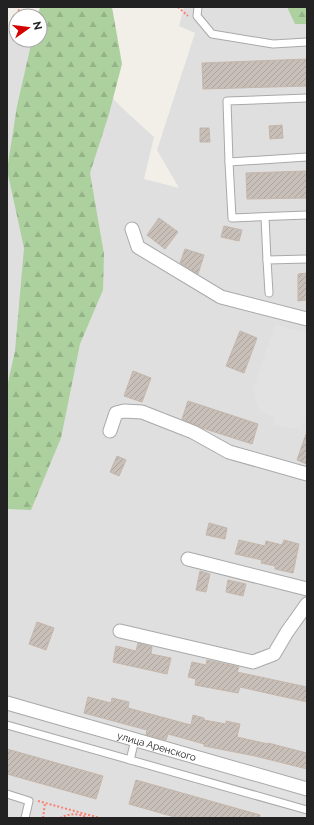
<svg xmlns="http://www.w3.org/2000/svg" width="314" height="825" font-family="Raleway,sans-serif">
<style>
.residential{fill:#e0dfdf}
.forest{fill:url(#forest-firs)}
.parking{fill:#e2e2e2}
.building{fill:url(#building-hatch);stroke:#c4b6ab}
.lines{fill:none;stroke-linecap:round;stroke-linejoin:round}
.service-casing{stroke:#a9a9a9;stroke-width:9}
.minor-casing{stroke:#a9a9a9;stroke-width:15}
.path{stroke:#fa8072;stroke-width:2;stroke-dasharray:2 2;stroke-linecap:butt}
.service{stroke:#fff;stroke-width:7}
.minor{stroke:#fff;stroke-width:13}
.labels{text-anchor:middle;stroke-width:3;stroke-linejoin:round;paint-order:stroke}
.street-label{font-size:10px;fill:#222;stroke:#fff}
</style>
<defs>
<pattern id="forest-firs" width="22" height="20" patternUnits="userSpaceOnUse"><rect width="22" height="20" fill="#add19e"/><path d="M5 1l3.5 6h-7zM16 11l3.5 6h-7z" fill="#95b388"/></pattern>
<pattern id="building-hatch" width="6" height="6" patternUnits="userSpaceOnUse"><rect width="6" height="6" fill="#c7bfb8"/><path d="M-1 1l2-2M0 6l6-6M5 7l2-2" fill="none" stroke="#aba49e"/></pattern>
</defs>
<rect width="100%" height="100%" fill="#f2efe9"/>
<!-- residential -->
<polygon class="residential" points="184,7 307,7 307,818 7,818 7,30 16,35 16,40 26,40 91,75 120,106 154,137 144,179 179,188 157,150 195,33 179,26"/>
<!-- forest -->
<g class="forest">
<polygon points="40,7 112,7 122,64 109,114 90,173 104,254 103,290 80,344 61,438 31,510 8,509 7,510 7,387 15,351 24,248 7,170 17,106 32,40 40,40 40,16 38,16"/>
<polygon points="287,7 307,7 307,24 295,24"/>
</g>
<!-- parking -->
<g class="parking">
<polygon points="275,325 307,333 307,413 300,429 274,425 274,417 259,411 253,390"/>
<polygon points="9,712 125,744 123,752 7,720"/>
<polygon points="162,756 304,795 302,803 160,764"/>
</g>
<!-- building -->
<g class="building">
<polygon points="307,59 307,86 203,89 202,63"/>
<polygon points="282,125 283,138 270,139 269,126"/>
<polygon points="200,128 209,128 210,142 200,142"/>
<polygon points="307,171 307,198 247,199 246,173"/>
<polygon points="159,218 178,232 165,249 147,235"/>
<polygon points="224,226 242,230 239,241 221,237"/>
<polygon points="185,249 204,255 198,274 180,263"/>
<polygon points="307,273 307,300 298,301 298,274"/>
<polygon points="240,331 257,338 244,373 226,366"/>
<polygon points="133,371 151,378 142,402 124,396"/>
<polygon points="188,401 258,424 252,444 202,428 182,419"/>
<polygon points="306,434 307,435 307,464 297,460"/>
<polygon points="117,456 126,460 119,476 110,472"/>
<polygon points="209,523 227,528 225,539 206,535"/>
<polygon points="239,540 265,546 266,541 282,545 284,540 299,544 293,573 275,569 275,566 261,563 262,560 235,554"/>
<polygon points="200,571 210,574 206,592 196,590"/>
<polygon points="228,580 246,584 243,596 226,592"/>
<polygon points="37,622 54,628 46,650 29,644"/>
<polygon points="138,643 152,647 151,654 171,658 167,674 113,662 116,646 136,651"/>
<polygon points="207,660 239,667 237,672 307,687 307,702 240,687 238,693 195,685 196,679 188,677 192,662 206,665"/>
<polygon points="88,697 111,703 112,698 129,702 128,708 191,725 193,715 204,718 204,720 226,724 226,721 240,724 237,737 268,744 268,743 307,753 307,769 255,756 204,746 204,744 168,734 166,740 146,735 147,730 84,713"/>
<polygon points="7,749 103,776 96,799 7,774"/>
<polygon points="136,780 260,815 260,818 178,818 129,804"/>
</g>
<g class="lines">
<defs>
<g id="service">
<polyline points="198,7 197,16 212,34 273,44 307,42"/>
<polyline points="307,98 227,101 229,162 307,157"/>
<polyline points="229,162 232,218 307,215"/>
<polyline points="265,217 267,260"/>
<polyline points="269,293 267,260 307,259"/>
<polyline points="7,725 307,810"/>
<polyline points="130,760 135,740"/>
<polyline points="7,794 29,801 25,818"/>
</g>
<g id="minor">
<polyline points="132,229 138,247 221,297 307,319"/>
<polyline points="110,431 116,413 124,411 142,412 193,432 229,452 307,474"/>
<polyline points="188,559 307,589"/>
<polyline points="120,631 253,662 274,654 287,632 307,604"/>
<path id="s1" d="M7,703l300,86"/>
</g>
</defs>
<!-- service casing -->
<use href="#service" class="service-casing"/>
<!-- minor casing -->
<use href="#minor" class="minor-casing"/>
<!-- path -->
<g class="path">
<polyline points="178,7 188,16"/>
<polyline points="17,15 20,7"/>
<polyline points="38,801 100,818 122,818"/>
<polyline points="43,818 45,803"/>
<path d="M60,818c10,-5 18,-5 28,0"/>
</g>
<!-- service -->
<use href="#service" class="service"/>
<!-- minor -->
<use href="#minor" class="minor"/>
</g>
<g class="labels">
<!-- street labels -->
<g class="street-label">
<text dy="4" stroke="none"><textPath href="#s1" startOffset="156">улица Аренского</textPath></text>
</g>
</g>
<!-- border -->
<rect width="314" height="825" fill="none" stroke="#222222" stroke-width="16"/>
<!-- north arrow -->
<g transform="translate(28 28) rotate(76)"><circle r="19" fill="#ffffff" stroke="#a7a7a7"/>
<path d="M0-3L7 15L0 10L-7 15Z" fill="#d40000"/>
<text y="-6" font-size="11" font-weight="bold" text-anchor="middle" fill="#222222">N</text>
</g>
</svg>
